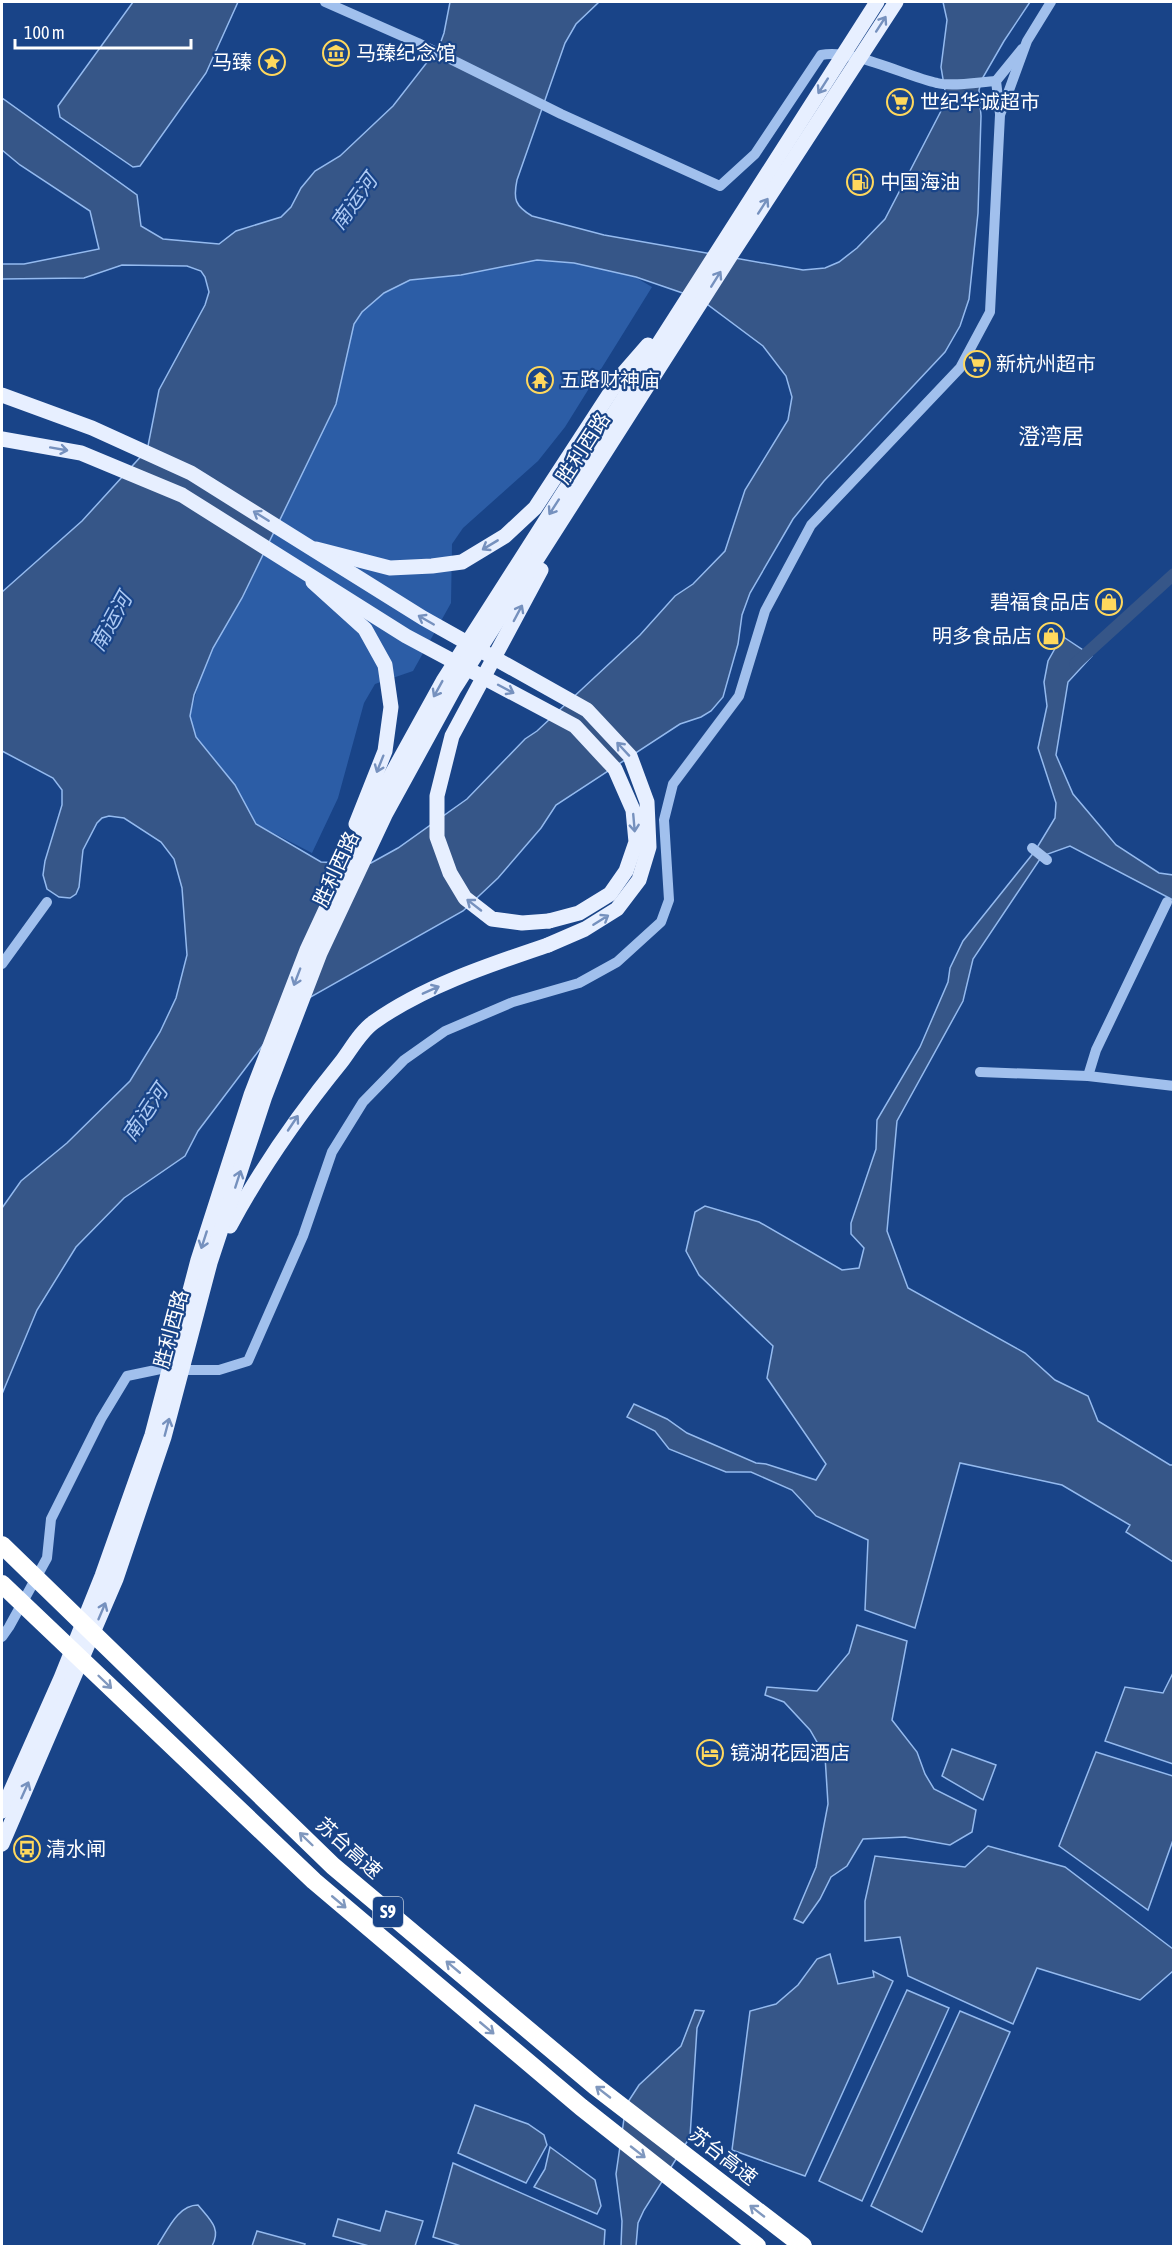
<svg xmlns="http://www.w3.org/2000/svg" width="1175" height="2248" font-family="'Asap Condensed','Noto Sans SC',sans-serif">
<style>
.green{fill:#2c5da6}
.water{fill:#365688;stroke:#94baef;stroke-width:1.5;fill-rule:evenodd}
.lines{fill:none;stroke-linecap:round;stroke-linejoin:round}
.canal{stroke:#365688;stroke-width:12}
.minor{stroke:#a1c0ed;stroke-width:10}
.major{stroke:#e7efff;stroke-width:15}
.major-bridge{stroke:#e7efff;stroke-width:15}
.highway-bridge{stroke:#fff;stroke-width:18}
.oneway{stroke:#7691be}
.oneway2{stroke:#8098be}
.labels{text-anchor:middle;stroke-width:4.5;stroke-linejoin:round;paint-order:stroke}
.shield{fill:#194488;stroke:#bac7db;stroke-width:1.5}
.shield-label{font-size:18px;font-weight:bold;fill:#fff}
.poi-label{font-size:20px;fill:#fff;stroke:#194488;text-anchor:start}
.street-label{font-size:20px;fill:#fff;stroke:#194488}
.water-label{font-size:21px;font-style:italic;fill:#adcaf4;stroke:#194488}
.quarter-label{font-size:22px;fill:#fff;stroke:#194488}
</style>
<rect width="100%" height="100%" fill="#194488"/>
<!-- green -->
<polygon class="green" points="537,260 574,263 635,277 652,287 565,427 538,461 463,528 452,544 451,603 413,671 375,684 364,703 338,798 312,853 256,824 235,785 196,737 190,716 201,675 213,648 242,598 336,404 354,324 362,312 384,293 410,280 461,275"/>
<!-- water -->
<g class="water">
<polygon points="133,2 238,2 206,73 140,166 133,167 60,117 58,106"/>
<path d="M450,2h149l-23,22 -11,19 -48,137c-4,19 -2,26 15,36l72,19 199,35 22,-2 14,-6 18,-14 28,-29 56,-108 5,-14 -5,-30 6,-47 -4,-18h87l-26,39 -22,38 -3,11 2,26 -3,97 -9,86 -9,27 -15,26 -121,129 -31,38 -43,74 -8,22 -4,29 -15,53 -12,14 -10,6 -21,7 -124,81 -15,23 -43,50 -35,33 -172,97 -93,123 -13,25 -61,42 -48,49 -39,63 -35,84v-186l19,-27 46,-38 63,-62 30,-49 16,-34 11,-43 -5,-67 -8,-29 -13,-17 -37,-24 -15,-2 -7,2 -5,5 -14,27 -4,37 -3,7 -6,4 -11,-1 -12,-8 -4,-14 2,-14 17,-56v-15l-9,-12 -51,-27v-159l80,-71 62,-68 4,-7 11,-56 46,-85 4,-13 -4,-15 -4,-6 -14,-5 -65,-1 -38,13 -82,1v-15h22l75,-15 -9,-38 -70,-46 -18,-15v-52l135,97 4,31 22,13 56,5 17,-13 45,-14 10,-10 10,-19 14,-17 25,-15 53,-50 46,-59 5,-14zM537,260l37,3 62,14 64,22 63,47 23,30 6,21 -4,23 -43,70 -20,61 -32,33 -18,12 -35,39 -103,96 -12,8 -58,60 -69,49 -27,15 -7,1 -43,-2 -65,-38 -21,-39 -39,-48 -6,-21 4,-21 19,-47 29,-50 94,-194 18,-80 8,-12 22,-19 26,-13 51,-5z"/>
<polygon points="1062,636 1092,656 1068,682 1056,755 1073,794 1116,845 1159,873 1173,875 1173,900 1070,846 1042,856 973,959 963,1001 897,1121 887,1231 908,1288 1025,1353 1055,1380 1088,1396 1098,1421 1170,1465 1173,1465 1173,1562 1126,1532 1130,1525 1062,1485 960,1463 915,1628 865,1610 868,1540 816,1516 792,1490 751,1472 726,1472 669,1449 655,1431 627,1417 634,1404 667,1419 687,1433 756,1463 766,1464 816,1480 826,1464 767,1378 773,1346 699,1275 686,1251 695,1212 705,1206 759,1222 842,1270 859,1268 864,1248 851,1234 851,1223 876,1149 877,1120 920,1047 948,982 950,968 963,941 1035,851 1055,818 1056,803 1038,748 1047,706 1044,682 1048,661"/>
<polygon points="857,1625 907,1641 892,1720 917,1752 925,1774 934,1789 976,1810 972,1832 950,1845 905,1837 863,1839 847,1866 831,1877 820,1899 803,1923 794,1919 816,1867 828,1804 825,1756 810,1730 784,1702 765,1695 767,1687 817,1691 849,1653"/>
<polygon points="1173,1673 1173,1764 1105,1741 1125,1687 1163,1693"/>
<polygon points="952,1749 996,1765 983,1800 942,1776"/>
<polygon points="1096,1752 1173,1776 1173,1840 1148,1910 1059,1846"/>
<polygon points="988,1846 1065,1867 1173,1949 1173,1971 1140,2000 1037,1968 1013,2024 908,1976 900,1937 865,1941 865,1901 875,1856 965,1867"/>
<polygon points="830,1954 838,1984 874,1977 873,1971 893,1981 805,2176 732,2150 750,2011 776,2004 798,1985 817,1959"/>
<polygon points="907,1990 949,2008 862,2201 819,2181"/>
<polygon points="695,2010 704,2011 697,2028 690,2137 644,2210 638,2223 636,2246 621,2246 622,2221 616,2174 626,2105 639,2085 681,2046"/>
<polygon points="960,2011 1010,2032 922,2232 871,2206"/>
<polygon points="475,2105 528,2124 544,2135 547,2145 526,2183 458,2153"/>
<polygon points="550,2147 595,2180 601,2206 597,2214 534,2187 545,2169"/>
<polygon points="453,2163 605,2230 604,2246 461,2246 433,2237"/>
<path d="M198,2205c11,14 24,23 14,41h-55c10,-14 20,-41 41,-41z"/>
<polygon points="386,2211 423,2221 415,2246 369,2246 333,2236 338,2219 380,2231"/>
<polygon points="257,2231 305,2244 304,2246 252,2246"/>
</g>
<g class="lines">
<!-- canal -->
<polyline class="canal" points="1075,664 1174,574"/>
<!-- minor -->
<g class="minor">
<path d="M325,2l93,41 143,71 159,72 35,-32 66,-99c31,-7 84,21 116,28 15,4 42,-1 59,-2"/>
<polyline points="1000,114 996,81 1022,49"/>
<polyline points="1032,848 1047,860"/>
<polyline points="2,964 47,902"/>
<polyline points="980,1072 1088,1076 1174,1086"/>
<polyline points="1088,1076 1096,1050 1167,902"/>
<polyline points="2,1637 9,1627 47,1558 51,1519 101,1419 127,1376 170,1367 182,1370 219,1370 248,1361 303,1236 332,1152 363,1102 404,1060 445,1031 513,1002 579,983 617,962 661,922 669,900 664,820 673,784 739,696 765,611 811,525 960,368 990,312 1000,115 1027,41 1051,2"/>
</g>
<!-- major -->
<g class="major">
<polyline points="316,549 390,568 432,566 462,562 505,536 535,508 621,376 648,345"/>
<polyline points="541,570 452,736 437,796 437,837 450,873 465,898 492,919 522,923 549,921"/>
<polyline points="313,582 365,629 385,665 391,707 385,751 356,824"/>
<path d="M230,1226c32,-60 69,-112 112,-165 9,-12 19,-30 32,-39 51,-36 115,-57 174,-77"/>
<polyline points="2,1811 61,1678 102,1576 152,1435 198,1260 251,1095 307,950 373,808 443,681 877,2"/>
<polyline points="2,1844 116,1579 164,1437 210,1263 265,1096 320,953 385,815 454,689 731,255 896,2"/>
</g>
<!-- major-bridge -->
<g class="major-bridge">
<polyline points="2,395 92,428 191,473 423,618 587,710 630,756 647,802 649,847 639,880 617,909 585,929 548,945"/>
<polyline points="2,439 81,453 182,495 406,636 575,726 615,769 633,810 636,842 626,871 610,894 579,913 549,921"/>
</g>
<!-- highway-bridge -->
<g class="highway-bridge">
<polyline points="2,1545 333,1866 595,2086 803,2246"/>
<polyline points="2,1584 314,1881 581,2107 757,2246"/>
</g>
</g>
<!-- one-way arrows -->
<defs><path id="oneway-shaft" d="M-6 0H5M1.5-3L5.5 0L1.5 3" fill="none" stroke-width="1.6" stroke-linecap="round" stroke-linejoin="round" transform="scale(1.5)"/></defs>
<g class="oneway">
<use href="#oneway-shaft" transform="translate(881 24) rotate(-57)"/>
<use href="#oneway-shaft" transform="translate(823 86) rotate(123)"/>
<use href="#oneway-shaft" transform="translate(763 206) rotate(-57)"/>
<use href="#oneway-shaft" transform="translate(716 279) rotate(-58)"/>
<use href="#oneway-shaft" transform="translate(59 449) rotate(10)"/>
<use href="#oneway-shaft" transform="translate(554 507) rotate(123)"/>
<use href="#oneway-shaft" transform="translate(261 516) rotate(-148)"/>
<use href="#oneway-shaft" transform="translate(490 545) rotate(149)"/>
<use href="#oneway-shaft" transform="translate(518 613) rotate(-62)"/>
<use href="#oneway-shaft" transform="translate(426 620) rotate(-150)"/>
<use href="#oneway-shaft" transform="translate(438 689) rotate(119)"/>
<use href="#oneway-shaft" transform="translate(506 689) rotate(28)"/>
<use href="#oneway-shaft" transform="translate(623 749) rotate(-133)"/>
<use href="#oneway-shaft" transform="translate(380 764) rotate(112)"/>
<use href="#oneway-shaft" transform="translate(634 823) rotate(85)"/>
<use href="#oneway-shaft" transform="translate(474 905) rotate(-142)"/>
<use href="#oneway-shaft" transform="translate(601 920) rotate(-32)"/>
<use href="#oneway-shaft" transform="translate(297 977) rotate(111)"/>
<use href="#oneway-shaft" transform="translate(431 990) rotate(-24)"/>
<use href="#oneway-shaft" transform="translate(293 1123) rotate(-56)"/>
<use href="#oneway-shaft" transform="translate(238 1179) rotate(-72)"/>
<use href="#oneway-shaft" transform="translate(204 1240) rotate(108)"/>
<use href="#oneway-shaft" transform="translate(167 1427) rotate(-75)"/>
<use href="#oneway-shaft" transform="translate(102 1611) rotate(-67)"/>
<use href="#oneway-shaft" transform="translate(25 1790) rotate(-66)"/>
</g>
<g class="oneway2">
<use href="#oneway-shaft" transform="translate(105 1682) rotate(44)"/>
<use href="#oneway-shaft" transform="translate(306 1839) rotate(-136)"/>
<use href="#oneway-shaft" transform="translate(339 1902) rotate(40)"/>
<use href="#oneway-shaft" transform="translate(453 1967) rotate(-140)"/>
<use href="#oneway-shaft" transform="translate(487 2028) rotate(40)"/>
<use href="#oneway-shaft" transform="translate(603 2092) rotate(-142)"/>
<use href="#oneway-shaft" transform="translate(638 2152) rotate(38)"/>
<use href="#oneway-shaft" transform="translate(757 2211) rotate(-142)"/>
</g>
<!-- icons -->
<defs>
<symbol id="museum-ring" viewBox="-11 -11 22 22"><circle r="9.5" fill="#194488" stroke="#ffd85d" stroke-width="1.5"/><path d="M0-6L6-3V-2H-6V-3ZM-5-1h2V3h-2ZM-1-1h2V3h-2ZM3-1h2V3H3ZM-6 4H6V6H-6Z" fill="#ffd85d"/></symbol>
<symbol id="sight-ring" viewBox="-11 -11 22 22"><circle r="9.5" fill="#194488" stroke="#ffd85d" stroke-width="1.5"/><path d="M0-6L1.8-2.2L6-1.7L2.9 1.2L3.7 5.4L0 3.3L-3.7 5.4L-2.9 1.2L-6-1.7L-1.8-2.2Z" fill="#ffd85d"/></symbol>
<symbol id="supermarket-ring" viewBox="-11 -11 22 22"><circle r="9.5" fill="#194488" stroke="#ffd85d" stroke-width="1.5"/><path d="M-6-5.5h2.5l.6 2H6L4.5 2H-2.5L-4.4-4H-6ZM-1.5 3.2a1.3 1.3 0 1 0 .1 0ZM3 3.2a1.3 1.3 0 1 0 .1 0Z" fill="#ffd85d"/></symbol>
<symbol id="fuel-ring" viewBox="-11 -11 22 22"><circle r="9.5" fill="#194488" stroke="#ffd85d" stroke-width="1.5"/><path d="M-5.5-6h7V0h2V4h1.3V-2.5L3-4.5l.8-.8L6-3V5H2.5V1h-1V6h-7ZM-4.2-4.7v3.2H.2V-4.7Z" fill="#ffd85d"/></symbol>
<symbol id="temple-ring" viewBox="-11 -11 22 22"><circle r="9.5" fill="#194488" stroke="#ffd85d" stroke-width="1.5"/><path d="M0-6L5-2H3V0L6.5 2.5H4V6H1.5V3h-3V6H-4V2.5H-6.5L-3 0V-2H-5Z" fill="#ffd85d"/></symbol>
<symbol id="shop-ring" viewBox="-11 -11 22 22"><circle r="9.5" fill="#194488" stroke="#ffd85d" stroke-width="1.5"/><path d="M-5-2.5h2.3a2.7 3.5 0 0 1 5.4 0H5L5.5 6h-11ZM-1.5-2.5h3a1.5 2.3 0 0 0-3 0Z" fill="#ffd85d"/></symbol>
<symbol id="hotel-ring" viewBox="-11 -11 22 22"><circle r="9.5" fill="#194488" stroke="#ffd85d" stroke-width="1.5"/><path d="M-6-4.5h1.5V1H6V5H4.5V3h-9V5H-6ZM-4 0a1.8 1.8 0 1 1 3.6 0ZM.5 0V-2.5h3Q6-2.5 6 0Z" fill="#ffd85d"/></symbol>
<symbol id="bus-ring" viewBox="-11 -11 22 22"><circle r="9.5" fill="#194488" stroke="#ffd85d" stroke-width="1.5"/><path d="M-5-6H5V4H4V6H2V4H-2V6H-4V4H-5ZM-3.5-4V0h7V-4ZM-3.5 1.2v1.5H-2V1.2ZM2 1.2v1.5H3.5V1.2Z" fill="#ffd85d"/></symbol>
</defs>
<g fill-rule="evenodd">
<use href="#museum-ring" x="321" y="38" width="30" height="30"/>
<use href="#sight-ring" x="257" y="47" width="30" height="30"/>
<use href="#supermarket-ring" x="885" y="87" width="30" height="30"/>
<use href="#fuel-ring" x="845" y="167" width="30" height="30"/>
<use href="#supermarket-ring" x="962" y="349" width="30" height="30"/>
<use href="#temple-ring" x="525" y="365" width="30" height="30"/>
<use href="#shop-ring" x="1094" y="587" width="30" height="30"/>
<use href="#shop-ring" x="1036" y="621" width="30" height="30"/>
<use href="#hotel-ring" x="695" y="1738" width="30" height="30"/>
<use href="#bus-ring" x="12" y="1834" width="30" height="30"/>
</g>
<g class="labels">
<!-- shield labels -->
<rect class="shield" x="373" y="1897" width="30" height="30" rx="4.5"/>
<g class="shield-label">
<text x="388" y="1918">S9</text>
</g>
<!-- poi labels -->
<g class="poi-label">
<text x="356" y="60">马臻纪念馆</text>
<text x="252" y="69" text-anchor="end">马臻</text>
<text x="920" y="109">世纪华诚超市</text>
<text x="880" y="189">中国海油</text>
<text x="996" y="371">新杭州超市</text>
<text x="560" y="387">五路财神庙</text>
<text x="1090" y="609" text-anchor="end">碧福食品店</text>
<text x="1032" y="643" text-anchor="end">明多食品店</text>
<text x="730" y="1760">镜湖花园酒店</text>
<text x="46" y="1856">清水闸</text>
</g>
<!-- street labels -->
<g class="street-label">
<text transform="translate(583 448) rotate(-57)" y="7">胜利西路</text>
<text transform="translate(336 869) rotate(-65)" y="7">胜利西路</text>
<text transform="translate(171 1329) rotate(-75)" y="7">胜利西路</text>
<text transform="translate(349 1848) rotate(42)" y="7">苏台高速</text>
<text transform="translate(723 2156) rotate(38)" y="7">苏台高速</text>
</g>
<!-- water labels -->
<g class="water-label">
<text transform="translate(354 202) rotate(-54)" y="7">南运河</text>
<text transform="translate(111 622) rotate(-61)" y="7">南运河</text>
<text transform="translate(145 1113) rotate(-56)" y="7">南运河</text>
</g>
<!-- quarter labels -->
<g class="quarter-label">
<text x="1051" y="444">澄湾居</text>
</g>
</g>
<!-- border -->
<rect width="1175" height="2248" fill="none" stroke="#ffffff" stroke-width="6"/>
<!-- scale -->
<path d="M15 39v9h176v-9" fill="none" stroke="#ffffff" stroke-width="3"/>
<text x="24" y="39" font-size="18" fill="#ffffff" stroke="#194488" stroke-width="4.5" paint-order="stroke">100 m</text>
</svg>
